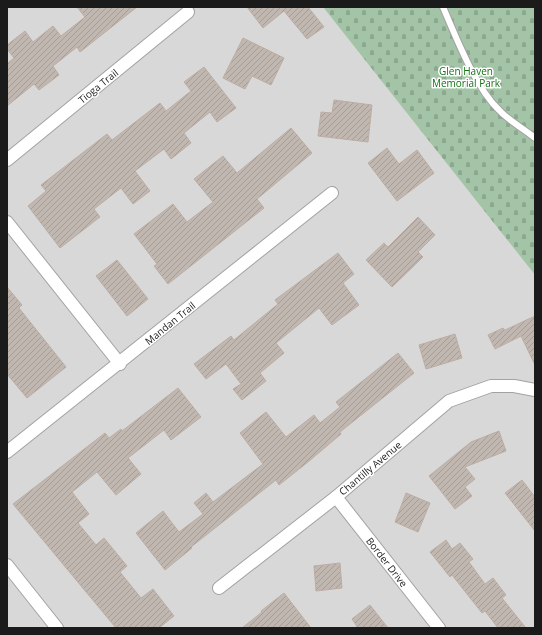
<svg xmlns="http://www.w3.org/2000/svg" width="542" height="635" font-family="'Open Sans',sans-serif">
<style>
.residential{fill:#d9d8d8}
.cemetery{fill:url(#cemetery-stones)}
.building{fill:url(#building-hatch);stroke:#bdada4}
.lines{fill:none;stroke-linecap:round;stroke-linejoin:round}
.lane-casing{stroke:#a2a2a2;stroke-width:8}
.street-casing{stroke:#a2a2a2;stroke-width:14}
.lane{stroke:#fff;stroke-width:6}
.street{stroke:#fff;stroke-width:12}
.labels{text-anchor:middle;stroke-width:3;stroke-linejoin:round;paint-order:stroke}
.park-label{font-size:10px;fill:#117113;stroke:#fff}
.street-label{font-size:10px;fill:#1b1b1b;stroke:#fff}
</style>
<defs>
<pattern id="cemetery-stones" width="16" height="16" patternUnits="userSpaceOnUse"><rect width="16" height="16" fill="#a3c4a6"/><path d="M2 7V4a2 2 0 0 1 4 0v3zM10 15v-3a2 2 0 0 1 4 0v3z" fill="#8ca88e"/></pattern>
<pattern id="building-hatch" width="6" height="6" patternUnits="userSpaceOnUse"><rect width="6" height="6" fill="#c0b7b1"/><path d="M-1 1l2-2M0 6l6-6M5 7l2-2" fill="none" stroke="#a49d98"/></pattern>
</defs>
<rect width="100%" height="100%" fill="#ece8e1"/>
<!-- residential -->
<polygon class="residential" points="7,7 323,7 535,275 535,628 7,628"/>
<!-- cemetery -->
<polygon class="cemetery" points="323,7 535,7 535,275"/>
<!-- building -->
<g class="building">
<polygon points="77,7 137,7 80,52 77,47 53,66 59,75 39,90 34,84 7,106 7,64 14,58 7,49 7,45 25,31 33,42 53,26 61,36 85,17"/>
<polygon points="247,7 308,7 324,27 307,39 284,11 263,28"/>
<polygon points="243,38 284,58 271,85 252,76 245,89 223,78"/>
<polygon points="204,67 236,108 217,122 210,112 184,133 191,143 171,159 164,149 135,171 150,191 133,204 121,188 94,209 100,217 60,248 28,206 46,191 41,185 107,134 112,140 160,103 166,111 191,91 184,82"/>
<polygon points="334,100 372,105 368,142 318,136 321,112 332,113"/>
<polygon points="291,128 312,153 257,199 264,208 168,284 154,266 157,264 134,234 173,204 187,222 213,202 194,179 223,156 237,173"/>
<polygon points="387,148 399,164 417,150 434,173 397,201 368,163"/>
<polygon points="418,217 435,235 418,252 423,257 392,287 366,260 384,243 388,247"/>
<polygon points="338,253 354,274 343,283 359,305 332,325 319,308 276,343 284,353 260,373 266,381 242,400 233,389 241,384 226,364 206,379 194,364 231,336 234,340 278,304 275,300"/>
<polygon points="117,260 148,299 127,316 96,276"/>
<polygon points="7,287 22,305 19,308 66,367 27,398 7,374"/>
<polygon points="535,316 535,365 521,336 495,349 488,335 503,328 505,330"/>
<polygon points="455,334 462,358 426,369 419,345"/>
<polygon points="398,353 414,373 340,432 341,434 308,462 279,485 276,480 191,547 192,548 165,570 136,533 163,511 179,532 203,514 194,503 206,493 213,502 263,464 240,433 266,412 286,437 314,415 320,423 340,407 336,402"/>
<polygon points="178,388 201,417 171,440 164,430 128,458 141,474 116,495 97,472 72,492 89,514 78,523 96,545 104,538 127,566 120,572 141,598 153,589 174,616 159,628 116,628 13,504 105,433 109,438 121,429 122,431"/>
<polygon points="499,431 506,451 465,467 475,479 465,487 472,496 455,509 429,476 471,442"/>
<polygon points="522,480 535,497 535,531 505,493"/>
<polygon points="406,493 430,503 418,532 395,522"/>
<polygon points="446,540 452,549 460,543 473,559 469,562 485,584 493,578 506,595 502,598 526,628 498,628 485,611 482,613 452,575 450,577 430,552"/>
<polygon points="340,563 342,588 316,591 314,566"/>
<polygon points="284,593 311,628 242,628 262,612 261,611"/>
<polygon points="370,605 388,628 358,628 352,619"/>
</g>
<g class="lines">
<defs>
<path id="lane" d="M443,7c13,30 32,80 56,103 10,11 24,18 36,28"/>
<g id="street">
<polyline points="7,160 188,12"/>
<polyline points="7,222 120,364"/>
<polyline points="7,452 332,193"/>
<polyline points="336,497 439,628"/>
<polyline points="7,565 57,628"/>
<polyline points="219,588 336,497 449,401 491,386 514,386 535,390"/>
</g>
</defs>
<!-- lane casing -->
<use href="#lane" class="lane-casing"/>
<!-- street casing -->
<use href="#street" class="street-casing"/>
<!-- lane -->
<use href="#lane" class="lane"/>
<!-- street -->
<use href="#street" class="street"/>
</g>
<g class="labels">
<!-- park labels -->
<g class="park-label">
<text x="466" y="75">Glen Haven<tspan x="466" dy="12">Memorial Park</tspan></text>
</g>
<!-- street labels -->
<g class="street-label">
<text transform="translate(98 86) rotate(-39)" y="4">Tioga Trail</text>
<text transform="translate(170 323) rotate(-39)" y="4">Mandan Trail</text>
<text transform="translate(370 468) rotate(-40)" y="4">Chantilly Avenue</text>
<text transform="translate(387 562) rotate(52)" y="4">Border Drive</text>
</g>
</g>
<!-- border -->
<rect width="542" height="635" fill="none" stroke="#1b1b1b" stroke-width="16"/>
</svg>
